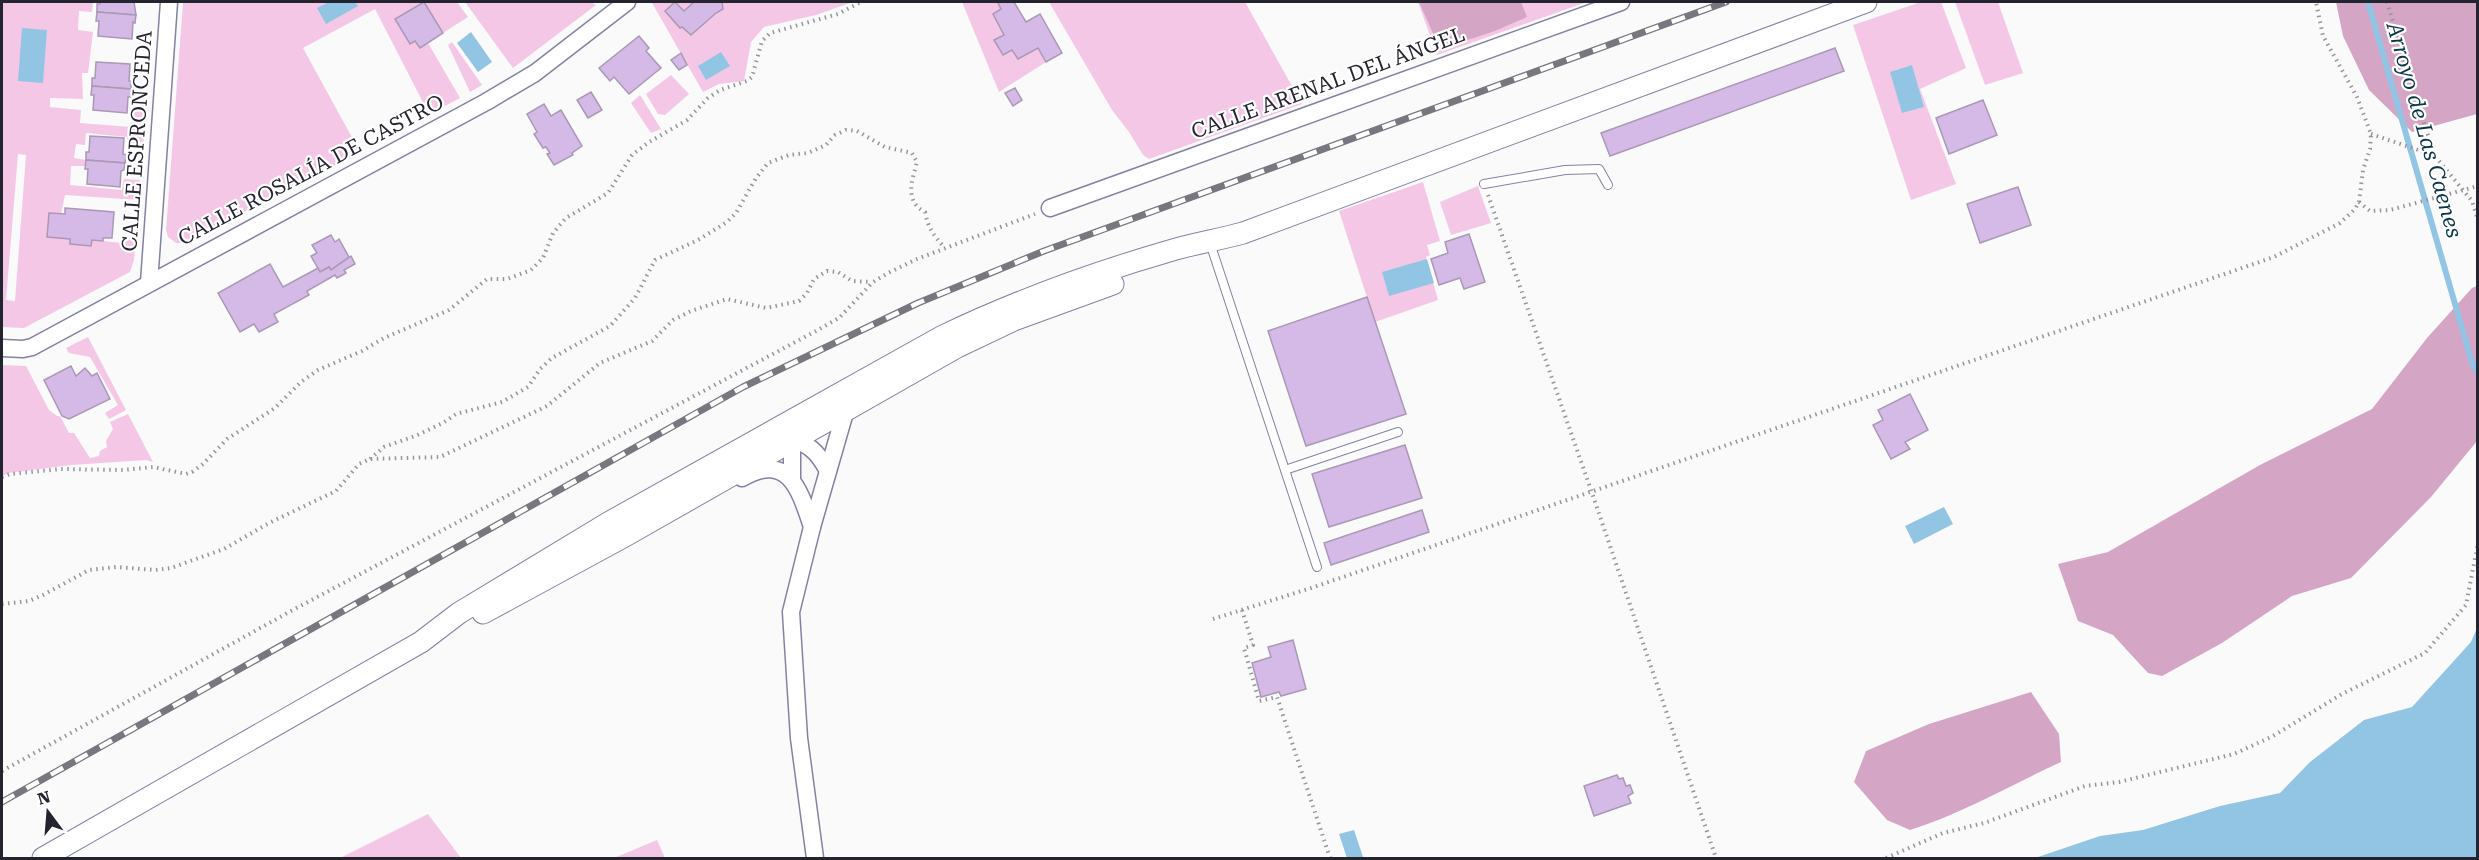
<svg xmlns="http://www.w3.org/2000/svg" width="2479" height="860" font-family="'Roboto Serif',serif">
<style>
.green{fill:#f4c7e6;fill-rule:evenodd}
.forest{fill:#d4a5c5}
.water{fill:#92c5e4}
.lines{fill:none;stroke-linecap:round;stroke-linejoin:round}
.stream{stroke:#92c5e4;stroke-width:6}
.building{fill:#d5b9e7;stroke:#aa98b6;stroke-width:1.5}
.service-casing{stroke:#8382a2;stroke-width:10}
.minor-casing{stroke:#8382a2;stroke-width:19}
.tertiary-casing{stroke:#8382a2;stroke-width:23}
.path{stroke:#96959b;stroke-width:4;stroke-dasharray:1.5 4.5;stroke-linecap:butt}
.service{stroke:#fff;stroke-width:8}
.minor{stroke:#fff;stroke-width:16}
.tertiary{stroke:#fff;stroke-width:21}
.rail-casing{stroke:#78777f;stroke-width:7}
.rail{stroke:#fff;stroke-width:4.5;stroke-dasharray:14;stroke-linecap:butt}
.labels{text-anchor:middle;stroke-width:4.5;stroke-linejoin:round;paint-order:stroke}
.street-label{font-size:21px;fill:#242330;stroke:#fff}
.water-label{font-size:22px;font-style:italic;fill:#08354a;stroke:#fff}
</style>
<rect width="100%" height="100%" fill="#fafafa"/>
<!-- green -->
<g class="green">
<path d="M2,2h91l-1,10 -13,-1 -1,19 15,2 -5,41h-6l1,26 -33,-1v9l31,3 -1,13 51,4 2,-22 13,1 -3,42 -16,-1v-10l-41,-4 -1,12 -9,-1 -2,14 12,2 -1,6h-14l-1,19 52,5 2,-11 16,1 -1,20 -74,-5 -4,19 -12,-1 21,26v5l20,2 2,-6 30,3 14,-8 -2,25 -4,12 -106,56 -22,-1zM18,154l8,1 -11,146 -9,-1z"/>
<polygon points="189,2 457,2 468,17 443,33 424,2 395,19 410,44 415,41 420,48 428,43 460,98 429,114 375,9 303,48 360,152 184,243 176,243 168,237 166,230 183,3"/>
<polygon points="465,2 590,2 596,5 513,68"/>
<polygon points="654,2 853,2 816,15 764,27 751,42 744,81 719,84 703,92 652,3"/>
<polygon points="962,2 1001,2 998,3 1001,9 993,14 1004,35 995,41 1002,55 1012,50 1018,59 1038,48 1046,62 999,92"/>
<polygon points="1049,2 1245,2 1302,104 1149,159 1143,155 1129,132 1112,110"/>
<polygon points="1418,2 1587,2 1437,55"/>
<polygon points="1921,2 1941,2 1966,68 1920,89 1956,184 1911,200 1853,25"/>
<polygon points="1955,2 1998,2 2023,73 1985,85"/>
<polygon points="452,42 482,85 470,92 448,45"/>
<polygon points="671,75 689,94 665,115 658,114 646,94"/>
<polygon points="640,95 661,129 651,133 631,103"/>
<polygon points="1423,182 1440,241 1427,245 1430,255 1426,257 1438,300 1375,322 1339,211"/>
<polygon points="1478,186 1491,223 1451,235 1440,202"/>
<polygon points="88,337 126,410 109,419 105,413 118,405 90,357 69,353 66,348"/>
<polygon points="2,365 26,366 49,410 57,416 60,416 69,433 74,433 90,458 99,456 100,451 107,447 106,441 113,429 110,422 128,414 153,462 146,460 71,465 9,473 2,476"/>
<polygon points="428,814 461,858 340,858"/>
<polygon points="657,840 665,858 614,858"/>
</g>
<!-- forest -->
<g class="forest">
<polygon points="1419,2 1521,2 1527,17 1495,31 1440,49"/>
<polygon points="2336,2 2477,2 2477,114 2412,132 2369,90 2343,36"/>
<polygon points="2477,286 2477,441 2431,497 2351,578 2292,596 2222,643 2162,676 2148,673 2113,635 2078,621 2058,564 2108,552 2260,465 2372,409 2427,338 2472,288"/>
<path d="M2031,692l28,42 2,28c-50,23 -98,51 -151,68l-23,-10 -33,-38 12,-31 63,-27z"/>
</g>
<!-- water -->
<g class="water">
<polygon points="329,2 355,2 358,6 326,24 317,8"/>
<polygon points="22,28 47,30 43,83 18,81"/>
<polygon points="471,32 492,62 478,72 457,43"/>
<polygon points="721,52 730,66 706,80 698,66"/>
<polygon points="1912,65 1924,107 1902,113 1890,72"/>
<polygon points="1427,259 1434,283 1389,296 1382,272"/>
<polygon points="1944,507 1953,524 1914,544 1905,526"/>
<polygon points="2477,628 2477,858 2035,858 2100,836 2143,830 2220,806 2280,793 2310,762 2364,720 2412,707 2471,642"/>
<polygon points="1354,830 1363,857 1347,858 1339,834"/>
</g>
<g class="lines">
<!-- stream -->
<polyline class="stream" points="2368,2 2472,363 2478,373"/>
</g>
<!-- building -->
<g class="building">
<polygon points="100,2 134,2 136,15 97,12 97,4 100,4"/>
<polygon points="424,2 443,33 420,48 415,41 410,44 395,19"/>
<polygon points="675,2 684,11 694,2 722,2 723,9 716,13 691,35 682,27 680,28 665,11"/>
<polygon points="1001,2 1014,2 1026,22 1040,14 1062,53 1046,62 1038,48 1018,59 1012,50 1003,55 994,40 1004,35 993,14 1001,9 998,3"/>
<polygon points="97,12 136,15 135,23 133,22 132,39 98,36 99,21 96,21"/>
<polygon points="639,36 649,48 646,51 661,68 629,94 614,77 610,81 599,68"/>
<polygon points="1835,48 1844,71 1610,156 1601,133"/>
<polygon points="681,53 687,65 679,70 671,60"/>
<polygon points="96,62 130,64 129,81 131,81 131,89 92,86 92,78 95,78"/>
<polygon points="92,86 131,89 131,97 128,97 127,113 93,110 94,95 91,95"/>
<polygon points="1015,88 1022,100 1013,106 1005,93"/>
<polygon points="591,92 602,110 588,118 577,100"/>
<polygon points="1983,100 1997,135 1949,154 1936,118"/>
<polygon points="544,104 551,116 561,110 582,146 572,153 573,155 554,165 547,154 550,153 546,147 543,148 534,134 537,132 527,114"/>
<polygon points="90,136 124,138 123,154 126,155 125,163 86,160 86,152 89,152"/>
<polygon points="86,160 125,163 124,170 121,171 120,187 87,184 88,169 85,169"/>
<polygon points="2018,187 2031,225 1980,243 1967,204"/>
<polygon points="65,208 114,212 112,238 103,238 103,241 92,240 91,246 70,244 70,239 47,237 49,213 65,214"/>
<polygon points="1469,234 1485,282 1464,289 1460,278 1439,285 1431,259 1448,253 1445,242"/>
<polygon points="331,235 335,242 339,239 349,257 331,270 329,267 320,272 311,256 317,253 312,245"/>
<polygon points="351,256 355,264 344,270 346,273 337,278 335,275 307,291 309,295 274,314 278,322 259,332 254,324 240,332 218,293 270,264 283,287 318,268 320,272 329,267 331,270"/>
<polygon points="1367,297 1406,414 1306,446 1268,331"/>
<polygon points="71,366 76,376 85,368 92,376 97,373 110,399 69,419 62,416 44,380"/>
<polygon points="1910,394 1928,430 1905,442 1910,449 1891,459 1873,425 1883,420 1878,410"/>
<polygon points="1405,445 1422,498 1329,527 1312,474"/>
<polygon points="1422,510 1429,532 1331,565 1324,543"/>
<polygon points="1293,640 1306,689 1281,696 1279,692 1261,697 1252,663 1271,657 1268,647"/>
<polygon points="1617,775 1619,779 1623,778 1626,786 1630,785 1633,793 1628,796 1631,803 1594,816 1584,786"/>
</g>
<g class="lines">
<defs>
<g id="service">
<polyline points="1484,184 1565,170 1599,169 1608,185"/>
<polyline points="1210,243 1317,567"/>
<polyline points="1285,470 1398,432"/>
</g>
<g id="minor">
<polyline points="1050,208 1621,2"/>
<polyline points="149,283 169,2"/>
<polyline points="2,348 23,349 32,347 486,102 535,73 627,2"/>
<path d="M785,441c22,-2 34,13 43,30"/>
<path d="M742,478c47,-27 58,13 70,49"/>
<polyline points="792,478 792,440 798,433"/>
<polyline points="815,858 799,738 791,612 812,527 846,409"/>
</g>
<g id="tertiary">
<polyline points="483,613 625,536 957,347 1014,320 1113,284"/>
<path d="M43,858l378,-216 38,-29 149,-90 335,-187c75,-36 153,-64 233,-87 22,-6 45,-10 67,-16l623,-231"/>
</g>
</defs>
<!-- service casing -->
<use href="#service" class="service-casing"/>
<!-- minor casing -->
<use href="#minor" class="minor-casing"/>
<!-- tertiary casing -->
<use href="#tertiary" class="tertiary-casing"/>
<!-- path -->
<g class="path">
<polyline points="2387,2 2434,155 2472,201 2478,220"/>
<polyline points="2371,134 2433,155"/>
<polyline points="1488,195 1591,490 1716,858"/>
<polyline points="2359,202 2370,211 2390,210 2478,186"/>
<path d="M370,459l14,-12 31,-11 28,-13 13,-9 46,-12 26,-15 12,-18 12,-11 58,-32 25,-28 20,-38 43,-20 29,-18 9,-9 20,-35 12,-15 21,-8 19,-2 18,-8 9,-10 11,-5 11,1 28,16 27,6 5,9c-5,19 -13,39 8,50 3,16 9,24 20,36"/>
<polyline points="2,477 10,474 61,469 123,470 153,467 186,474 192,472 203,464 227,439 275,408 301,382 318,370 362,351 384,338 449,310 487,279 507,279 531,270 543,258 553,233 566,218 608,193 632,155 649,142 687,120 708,98 720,90 747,81 752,77 762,41 770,33 838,14 861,2"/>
<polyline points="2,604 29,601 43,595 89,570 116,567 155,570 171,568 224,549 269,523 336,491 359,464 370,459 440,457 547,406 600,363 652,341 673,320 691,311 727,299 766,308 799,301 807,293 814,279 827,271 838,272 852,281 872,282"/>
<polyline points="1242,610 1253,645 1244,648 1259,701 1277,697 1330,858"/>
<polyline points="1213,619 1311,588 2274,257 2340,223 2355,209 2359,202 2363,170 2370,149 2371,134 2357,97 2323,36 2316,2"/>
<polyline points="2,771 291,611 816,331 839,318 873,282 888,273 917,259 1035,214"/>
<polyline points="1886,858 1943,833 1984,823 2085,786 2119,782 2234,754 2273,736 2342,694 2425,653 2466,605 2478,543"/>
</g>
<!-- service -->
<use href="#service" class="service"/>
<!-- minor -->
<use href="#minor" class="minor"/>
<!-- tertiary -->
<use href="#tertiary" class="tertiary"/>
<defs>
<polyline id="rail" points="2,802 743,387 918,303 1044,251 1726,2"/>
</defs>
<!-- rail casing -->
<use href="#rail" class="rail-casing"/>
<!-- rail -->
<use href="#rail" class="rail"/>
</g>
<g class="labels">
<!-- street labels -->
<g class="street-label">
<text transform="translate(1328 83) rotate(-20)" y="7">CALLE ARENAL DEL ÁNGEL</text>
<text transform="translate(137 141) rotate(-86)" y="7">CALLE ESPRONCEDA</text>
<text transform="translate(311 170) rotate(-28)" y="7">CALLE ROSALÍA DE CASTRO</text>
</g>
<!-- water labels -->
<g class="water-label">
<text transform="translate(2425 130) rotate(74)" y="8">Arroyo de Las Caenes</text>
</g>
</g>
<!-- border -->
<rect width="2479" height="860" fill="none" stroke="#242330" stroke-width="6"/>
<!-- north arrow -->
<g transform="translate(48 812) rotate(344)" stroke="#ffffff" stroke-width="4.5" paint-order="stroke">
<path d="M0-4.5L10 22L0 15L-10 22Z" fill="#242330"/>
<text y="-9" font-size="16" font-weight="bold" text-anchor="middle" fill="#242330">N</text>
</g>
</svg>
